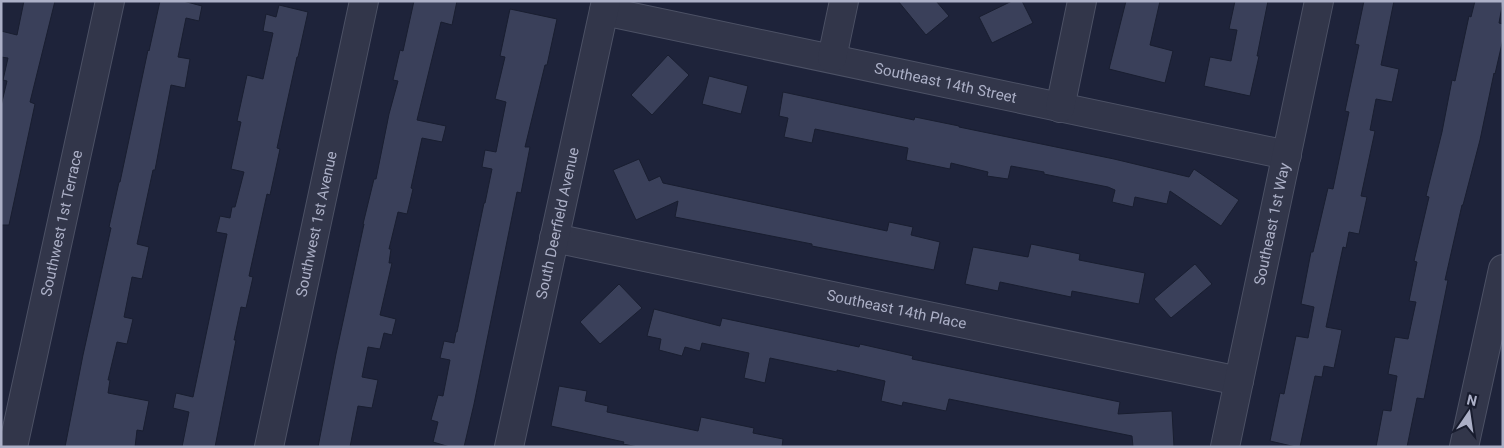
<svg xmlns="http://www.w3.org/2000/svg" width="1504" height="448" font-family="Roboto,sans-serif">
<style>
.building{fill:#3a405a;stroke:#191e30}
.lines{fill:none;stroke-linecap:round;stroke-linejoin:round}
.minor-casing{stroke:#4c5165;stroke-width:30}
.minor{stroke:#32364a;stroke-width:28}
.labels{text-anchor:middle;stroke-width:4;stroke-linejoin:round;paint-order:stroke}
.street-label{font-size:15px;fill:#acb0c7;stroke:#181c2e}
</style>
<rect width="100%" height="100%" fill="#1e233a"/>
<!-- building -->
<g class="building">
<polygon points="24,1 55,1 30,102 35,104 9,225 1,225 1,106 7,81 3,80 8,58 1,57 1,31 17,35"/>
<polygon points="160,1 183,1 202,6 199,21 186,18 178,57 190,59 185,88 171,85 155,170 153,170 137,244 149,247 142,279 132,277 124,317 133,319 127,344 117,342 108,380 110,380 108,393 149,401 143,431 137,430 135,447 65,447 83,355 111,228 109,227 119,182 120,182 148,50 149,51"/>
<polygon points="414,1 457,1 452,25 441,22 417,120 446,126 442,142 422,138 411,188 413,189 407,214 398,212 389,249 391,249 389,263 392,263 380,315 396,319 392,335 384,333 380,349 368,347 362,377 378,380 372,408 358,406 350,447 318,447 336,354 364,224 363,224 374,179 376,179 389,114 398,81 393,80 400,50 403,51"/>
<polygon points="898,1 936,1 949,16 926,35"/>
<polygon points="1012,1 1022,1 1033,23 992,43 979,17"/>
<polygon points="1126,1 1160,1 1150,45 1173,51 1165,83 1109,69"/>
<polygon points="1235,1 1268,1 1257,56 1259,56 1250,96 1204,86 1210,57 1231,61 1237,30 1229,29"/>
<polygon points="1364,1 1394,1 1381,65 1399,69 1392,102 1376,99 1370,130 1375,131 1361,196 1367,197 1359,234 1349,232 1346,248 1343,247 1326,327 1342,330 1334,368 1324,366 1322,377 1315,376 1300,447 1296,447 1270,441 1280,393 1284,394 1296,336 1308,338 1314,307 1301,304 1311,252 1313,252 1328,188 1333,189 1349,112 1345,111 1359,45 1355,44"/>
<polygon points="1475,1 1503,1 1499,23 1503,24 1503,39 1495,74 1494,73 1480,140 1463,205 1462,205 1445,280 1448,280 1424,399 1417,398 1407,447 1376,447 1383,410 1391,411 1397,376 1388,374 1395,337 1408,339 1416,302 1409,301 1417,262 1414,261 1429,197 1426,196 1442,132 1452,80 1455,81 1469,16 1471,17"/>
<polygon points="279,5 308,12 298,57 297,57 277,148 280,149 270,195 267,194 249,276 253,277 246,308 241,307 234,340 236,340 215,447 182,447 189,412 173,408 176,393 193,397 227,234 216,232 220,216 230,218 232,207 235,207 244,172 231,169 241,122 237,121 247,75 263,79 273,33 263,31 266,14 276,17"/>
<polygon points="510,9 557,19 547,65 545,65 525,147 530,147 521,193 517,192 474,404 464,447 450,447 433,442 438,422 431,420 438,395 443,396 450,360 440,358 444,341 454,343 456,332 457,332 484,203 485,203 492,169 482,167 485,150 496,152 506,102 495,99 505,57 500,56"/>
<polygon points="668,55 689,75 652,115 631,95"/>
<polygon points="709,76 748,86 741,114 702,104"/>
<polygon points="783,92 914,120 915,117 959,126 959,127 1114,159 1189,177 1194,169 1239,200 1221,226 1170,191 1167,204 1135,197 1133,207 1112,202 1115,190 1108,187 1044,174 1044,172 1011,166 1008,179 987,176 988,172 951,163 950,169 906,160 908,148 815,129 812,143 784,137 788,118 779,116"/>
<polygon points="639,159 649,181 660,176 663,183 887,231 889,222 913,227 911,235 940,242 934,270 812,246 812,244 675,217 678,201 636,220 613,170"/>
<polygon points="1031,244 1080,254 1079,260 1145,273 1139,304 1072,291 1071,297 1000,282 998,291 965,284 973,247 1028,257"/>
<polygon points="1195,264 1212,284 1171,318 1154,299"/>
<polygon points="619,284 642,308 600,344 580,322"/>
<polygon points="654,309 720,326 722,318 859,347 860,344 913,356 912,359 1120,402 1118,414 1172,411 1174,447 1133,447 1132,436 949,399 946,411 903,402 902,406 881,401 885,381 837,370 837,372 770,358 765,383 744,378 749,353 702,343 700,351 685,347 682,356 659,350 661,339 647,336"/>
<polygon points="559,386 587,391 585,401 608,406 607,412 698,431 701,417 754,428 753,433 783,439 782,447 638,447 623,444 624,442 551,426"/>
</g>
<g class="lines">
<defs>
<g id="minor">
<path id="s1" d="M604,11c228,47 455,97 683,144"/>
<polyline points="832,58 844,1"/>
<polyline points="1060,108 1082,1"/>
<path id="s2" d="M554,238l685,143"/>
<path id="s3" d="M13,447l97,-446"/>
<path id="s4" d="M269,447l95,-446"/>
<path id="s5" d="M509,447l97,-446"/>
<path id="s6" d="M1225,447l94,-446"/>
<polyline points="1464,447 1503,269"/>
</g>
</defs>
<!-- minor casing -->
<use href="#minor" class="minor-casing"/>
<!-- minor -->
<use href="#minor" class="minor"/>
</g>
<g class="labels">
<!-- street labels -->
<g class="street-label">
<text dy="5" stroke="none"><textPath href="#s1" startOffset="349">Southeast 14th Street</textPath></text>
<text dy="5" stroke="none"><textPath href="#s3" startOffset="229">Southwest 1st Terrace</textPath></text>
<text dy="5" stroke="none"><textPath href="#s4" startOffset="228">Southwest 1st Avenue</textPath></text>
<text dy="5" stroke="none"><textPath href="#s5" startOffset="229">South Deerfield Avenue</textPath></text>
<text dy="5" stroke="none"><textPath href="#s6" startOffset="228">Southeast 1st Way</textPath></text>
<text dy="5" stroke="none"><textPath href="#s2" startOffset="350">Southeast 14th Place</textPath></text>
</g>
</g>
<!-- border -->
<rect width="1504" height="448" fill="none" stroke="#acb0c7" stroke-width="5"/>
<!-- north arrow -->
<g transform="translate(1469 413) rotate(13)" stroke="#181c2e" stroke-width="4" paint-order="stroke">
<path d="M0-4L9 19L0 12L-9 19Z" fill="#acb0c7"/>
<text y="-8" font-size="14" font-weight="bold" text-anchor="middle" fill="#acb0c7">N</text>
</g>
</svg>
